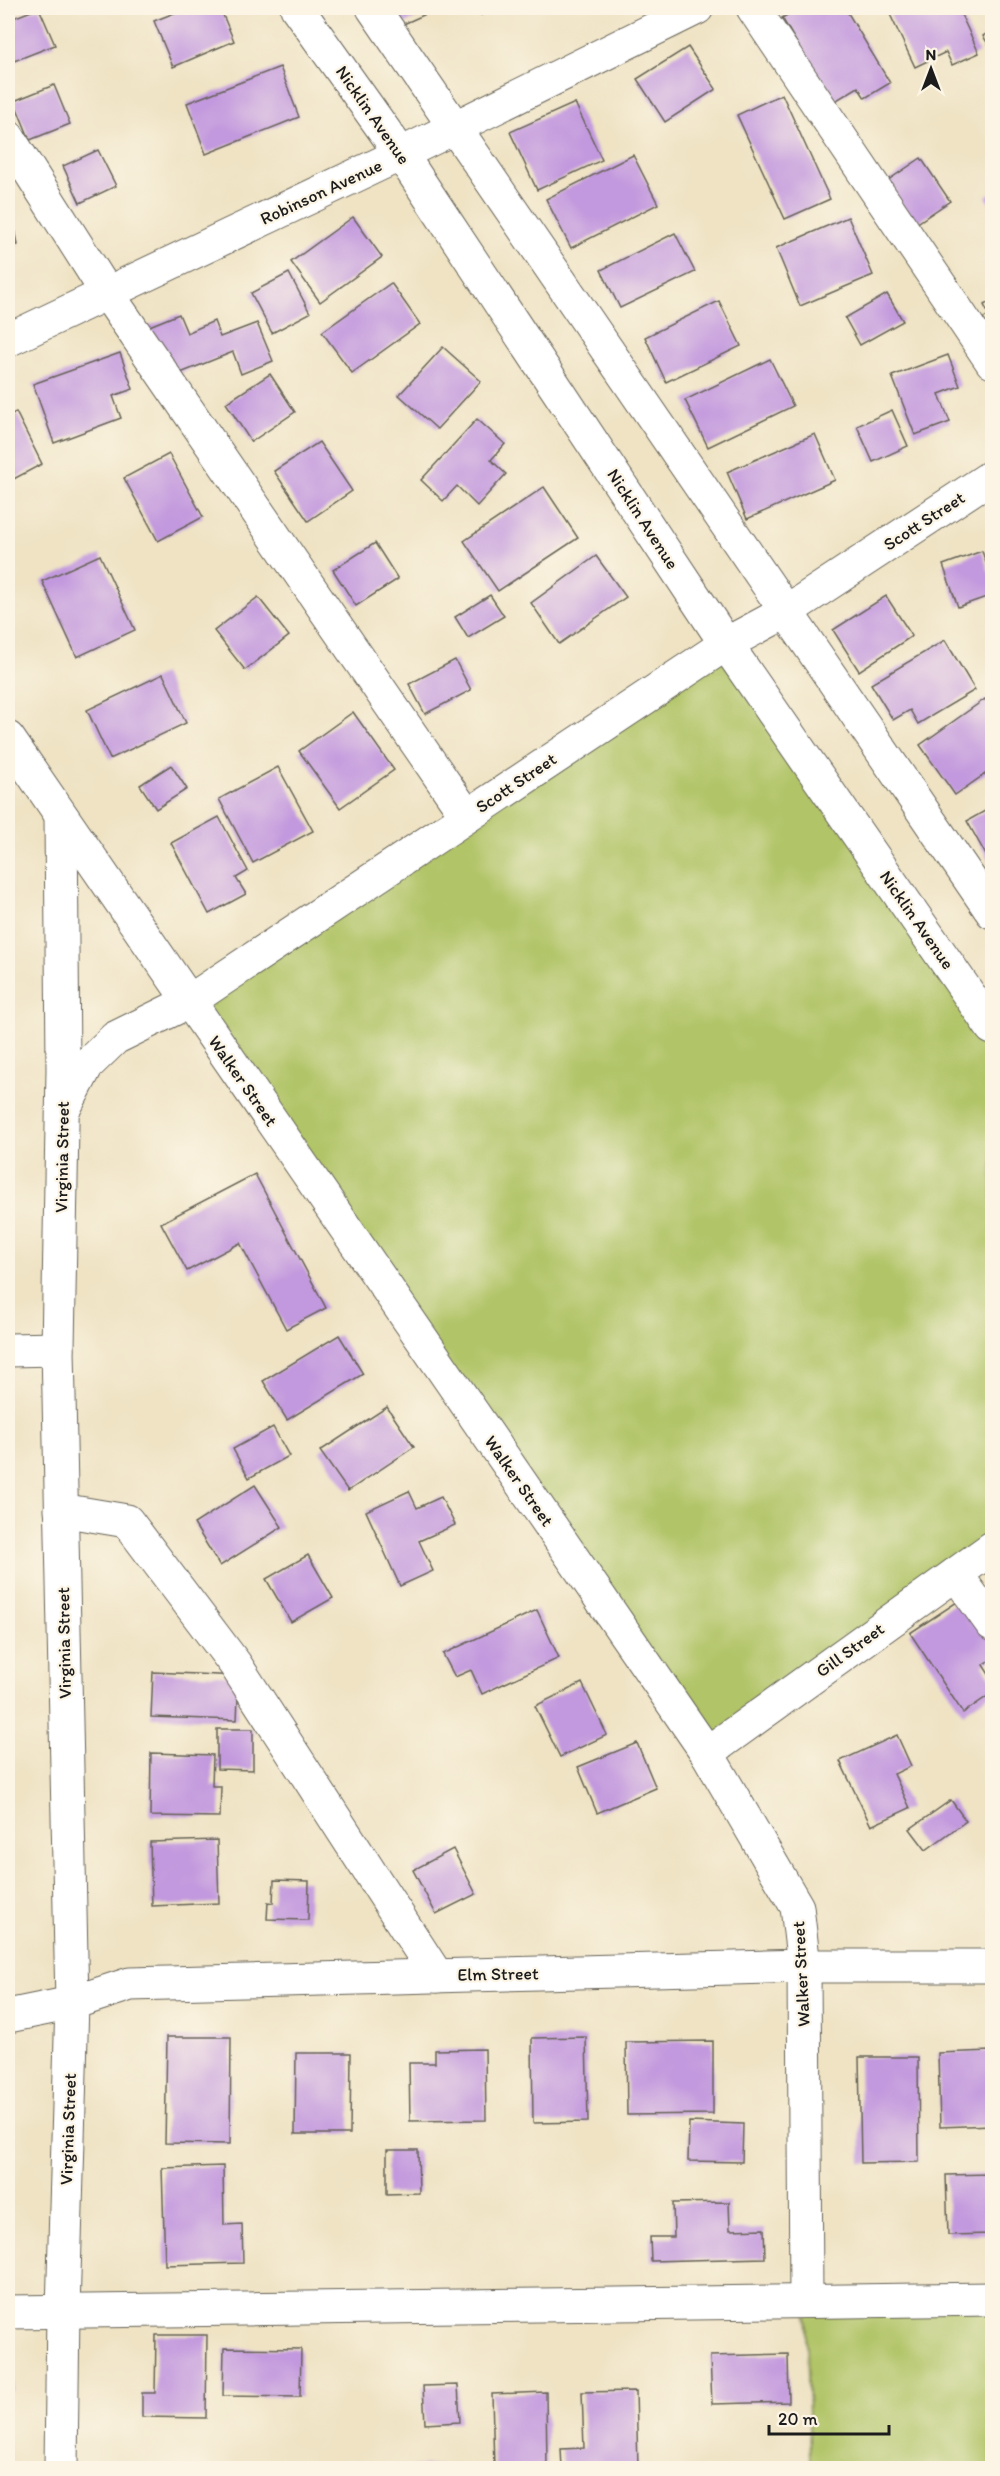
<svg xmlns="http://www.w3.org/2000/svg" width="1000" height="2476" font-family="Itim,sans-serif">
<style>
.green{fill:#b1c468;stroke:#667042;stroke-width:1.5}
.building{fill:#c299de}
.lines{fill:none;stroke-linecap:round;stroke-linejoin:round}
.minor-casing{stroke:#666257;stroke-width:35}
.minor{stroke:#fff;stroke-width:33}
.labels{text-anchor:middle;stroke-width:4.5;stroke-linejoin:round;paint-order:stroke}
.street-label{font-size:18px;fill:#1c1c1c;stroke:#fcf5e5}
</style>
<rect width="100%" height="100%" fill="#fcf5e5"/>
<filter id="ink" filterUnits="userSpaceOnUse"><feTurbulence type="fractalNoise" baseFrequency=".0167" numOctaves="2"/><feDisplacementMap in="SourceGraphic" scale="12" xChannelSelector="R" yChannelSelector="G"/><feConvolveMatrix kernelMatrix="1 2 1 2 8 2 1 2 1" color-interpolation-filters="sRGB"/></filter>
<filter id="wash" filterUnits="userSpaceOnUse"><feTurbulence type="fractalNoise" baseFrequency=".008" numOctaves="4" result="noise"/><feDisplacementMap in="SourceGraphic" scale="24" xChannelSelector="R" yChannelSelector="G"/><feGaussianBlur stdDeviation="1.35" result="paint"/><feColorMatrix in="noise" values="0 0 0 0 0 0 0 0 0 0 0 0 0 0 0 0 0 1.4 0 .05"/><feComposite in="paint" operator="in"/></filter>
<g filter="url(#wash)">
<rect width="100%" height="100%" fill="#efe3c4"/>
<!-- green -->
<g class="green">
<polygon points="726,644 992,1028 992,1548 707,1753 188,1002"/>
<polygon points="992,2299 992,2468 810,2468 806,2300"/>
</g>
<g id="blocks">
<!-- building -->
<g class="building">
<polygon points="39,8 55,45 9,63 8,20"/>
<polygon points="187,8 220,8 234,41 173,67 154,21"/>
<polygon points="388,8 439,8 397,27"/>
<polygon points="477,8 496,8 481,15"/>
<polygon points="799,8 845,8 890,83 865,98 858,87 832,103 782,18"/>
<polygon points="887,8 958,8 979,53 952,65 946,52 915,67"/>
<polygon points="992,30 992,50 983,36"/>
<polygon points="688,47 716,89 665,122 637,79"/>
<polygon points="280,67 299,117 206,154 187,103"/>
<polygon points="54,85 70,124 30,140 14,101"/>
<polygon points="782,94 830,199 785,219 737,115"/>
<polygon points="575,103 602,160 537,190 510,132"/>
<polygon points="98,150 116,186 80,203 63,166"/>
<polygon points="633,155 658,204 571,248 546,199"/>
<polygon points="921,158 950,201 910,228 881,185"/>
<polygon points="8,191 18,245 8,247"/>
<polygon points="992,192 992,208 986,196"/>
<polygon points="353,217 382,257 320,302 291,262"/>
<polygon points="848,217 873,275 800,306 776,248"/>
<polygon points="675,233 695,272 620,308 601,270"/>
<polygon points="289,273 310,313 272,333 251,293"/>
<polygon points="391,283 420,324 352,373 322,332"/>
<polygon points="887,294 903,321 860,345 845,318"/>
<polygon points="992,300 992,343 979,321 989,315 984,305"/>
<polygon points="719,301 741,346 666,382 645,337"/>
<polygon points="179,314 187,333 214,321 220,337 257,323 273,361 241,374 233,352 168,378 147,327"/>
<polygon points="443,347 481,381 437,429 399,395"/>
<polygon points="120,353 133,389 113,396 121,418 54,443 33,384"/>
<polygon points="948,355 960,386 939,394 950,422 915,435 892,376"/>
<polygon points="770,359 793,406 708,447 685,400"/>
<polygon points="270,374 295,412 251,442 226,403"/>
<polygon points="892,410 908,446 873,462 857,426"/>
<polygon points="16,412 42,464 8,482 8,416"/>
<polygon points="477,419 505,444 491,460 506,474 477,506 457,486 443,501 421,480"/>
<polygon points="815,434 835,480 747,519 727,472"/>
<polygon points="319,442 352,491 308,521 274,471"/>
<polygon points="169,454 203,517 158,541 124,478"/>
<polygon points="544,487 578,538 498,591 464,541"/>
<polygon points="375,543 398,579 356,606 333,570"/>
<polygon points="982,551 992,580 992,595 958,607 943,565"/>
<polygon points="100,555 135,630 77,657 42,581"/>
<polygon points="596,556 626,597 559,644 531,603"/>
<polygon points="490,595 504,616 468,638 455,617"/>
<polygon points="886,596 912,636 859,671 833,630"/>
<polygon points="258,597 289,636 245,670 214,631"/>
<polygon points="945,640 975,690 918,724 910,710 893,720 871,684"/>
<polygon points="455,660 471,690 425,714 409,684"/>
<polygon points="163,674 186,723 110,759 87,710"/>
<polygon points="985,699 992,710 992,769 955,795 920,745"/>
<polygon points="353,712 394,770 340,808 299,751"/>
<polygon points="171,765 187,789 156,809 140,785"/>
<polygon points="278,767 313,831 253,863 219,799"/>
<polygon points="992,807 992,863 991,864 967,821"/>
<polygon points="219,817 248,871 236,878 246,894 209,914 171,843"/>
<polygon points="255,1174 326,1308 286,1329 240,1243 187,1271 161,1223"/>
<polygon points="339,1335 363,1374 287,1420 263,1381"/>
<polygon points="387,1407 414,1447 348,1491 320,1451"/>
<polygon points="273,1427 289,1456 249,1478 233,1449"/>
<polygon points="255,1485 282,1527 220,1566 194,1524"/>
<polygon points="409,1491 417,1508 441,1497 455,1525 419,1541 433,1571 400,1586 366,1511"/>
<polygon points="308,1555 333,1598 291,1622 266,1579"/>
<polygon points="966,1596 992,1636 992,1659 983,1665 992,1679 992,1693 963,1713 910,1633"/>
<polygon points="537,1610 559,1658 482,1694 471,1670 455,1677 443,1654"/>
<polygon points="153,1672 239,1676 237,1720 151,1717"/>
<polygon points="582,1683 607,1735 560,1757 535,1706"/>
<polygon points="8,1698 9,1698 11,1740 8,1740"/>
<polygon points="217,1729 253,1729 253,1770 217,1769"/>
<polygon points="897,1735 911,1766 894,1774 910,1808 871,1826 840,1761"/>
<polygon points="637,1743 656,1788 597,1813 578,1767"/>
<polygon points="151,1753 213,1755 212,1786 221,1786 220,1817 150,1816"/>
<polygon points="951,1800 966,1821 926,1850 910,1829"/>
<polygon points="217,1840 219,1903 152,1906 150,1842"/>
<polygon points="453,1849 476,1894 436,1914 413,1870"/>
<polygon points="274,1880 309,1881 308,1920 267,1919 268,1902 273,1903"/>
<polygon points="167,2037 231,2037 230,2144 165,2143"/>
<polygon points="586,2037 588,2122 533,2123 532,2038"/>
<polygon points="713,2041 713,2114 627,2115 626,2042"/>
<polygon points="485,2049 486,2120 410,2121 409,2063 435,2063 435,2050"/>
<polygon points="992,2051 992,2125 940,2127 938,2053"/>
<polygon points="296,2053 351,2053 350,2134 295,2134"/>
<polygon points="859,2057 918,2057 919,2162 861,2163"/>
<polygon points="689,2122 743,2124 742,2162 688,2161"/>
<polygon points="8,2133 9,2133 10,2155 8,2155"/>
<polygon points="387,2150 418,2150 419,2193 387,2194"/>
<polygon points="223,2166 224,2225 242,2224 243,2263 165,2265 162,2168"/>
<polygon points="992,2174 992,2234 948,2235 946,2175"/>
<polygon points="729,2202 730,2230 764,2229 765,2258 651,2261 650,2237 674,2237 673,2203"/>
<polygon points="8,2334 12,2334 13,2391 8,2391"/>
<polygon points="156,2335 207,2335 206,2418 142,2417 142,2393 155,2393"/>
<polygon points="224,2348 301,2349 300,2397 223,2396"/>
<polygon points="788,2354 789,2402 712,2404 710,2356"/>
<polygon points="458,2385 460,2422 425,2424 423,2386"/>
<polygon points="636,2391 638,2468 562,2468 561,2449 584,2448 582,2392"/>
<polygon points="546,2392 547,2468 494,2468 492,2394"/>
<polygon points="455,2465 455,2468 387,2468 387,2467"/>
</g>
</g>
</g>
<g filter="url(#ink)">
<use href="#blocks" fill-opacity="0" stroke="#666257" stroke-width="1.5"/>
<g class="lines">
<defs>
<g id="minor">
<polyline points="297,8 401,154 726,644 992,1028"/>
<polyline points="373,8 992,912"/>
<polyline points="753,8 992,362"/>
<polyline points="8,137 107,293 467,816"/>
<polyline points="8,340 401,154 697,8"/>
<polyline points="8,738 707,1753 797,1907 804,1966 806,2300"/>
<polyline points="61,817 63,1069 58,1349 72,2003 63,2310 61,2468"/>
<polyline points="66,1105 87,1065 115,1038 188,1002 726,644 787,611 992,476"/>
<polyline points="8,1350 58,1349"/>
<polyline points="61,1510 127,1521 235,1664 437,1976"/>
<polyline points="956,1574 992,1624"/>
<polyline points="707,1753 992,1548"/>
<polyline points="8,2016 72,2003 130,1984 804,1966 992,1966"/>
<polyline points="8,2312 992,2299"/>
</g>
</defs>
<!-- minor casing -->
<use href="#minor" class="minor-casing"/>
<!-- minor -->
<use href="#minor" class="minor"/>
</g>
</g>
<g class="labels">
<!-- street labels -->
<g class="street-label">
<text transform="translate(373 115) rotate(55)" y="6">Nicklin Avenue</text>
<text transform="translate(321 192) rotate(-25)" y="6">Robinson Avenue</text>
<text transform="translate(643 519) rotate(57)" y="6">Nicklin Avenue</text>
<text transform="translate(924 521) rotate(-33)" y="6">Scott Street</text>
<text transform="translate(516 783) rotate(-34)" y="6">Scott Street</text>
<text transform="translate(917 920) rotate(55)" y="6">Nicklin Avenue</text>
<text transform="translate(243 1081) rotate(55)" y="6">Walker Street</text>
<text transform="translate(62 1157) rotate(-89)" y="6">Virginia Street</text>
<text transform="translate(519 1481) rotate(55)" y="6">Walker Street</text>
<text transform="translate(64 1643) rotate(-91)" y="6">Virginia Street</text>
<text transform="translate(850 1650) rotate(-36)" y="6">Gill Street</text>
<text transform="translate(498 1974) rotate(-1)" y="6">Elm Street</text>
<text transform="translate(801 1974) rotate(-93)" y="6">Walker Street</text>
<text transform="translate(68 2129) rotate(-88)" y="6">Virginia Street</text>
</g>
</g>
<!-- margin -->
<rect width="1000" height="2476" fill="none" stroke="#fcf5e5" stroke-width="30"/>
<!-- north arrow -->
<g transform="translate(931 69)" stroke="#fcf5e5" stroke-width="4.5" paint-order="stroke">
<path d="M0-4.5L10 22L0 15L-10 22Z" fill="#1c1c1c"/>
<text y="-9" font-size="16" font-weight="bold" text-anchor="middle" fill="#1c1c1c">N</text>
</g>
<!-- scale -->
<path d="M769 2425v9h120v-9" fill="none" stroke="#1c1c1c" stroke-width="3"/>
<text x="778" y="2425" font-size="18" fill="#1c1c1c" stroke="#fcf5e5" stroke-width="4.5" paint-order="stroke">20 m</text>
</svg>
